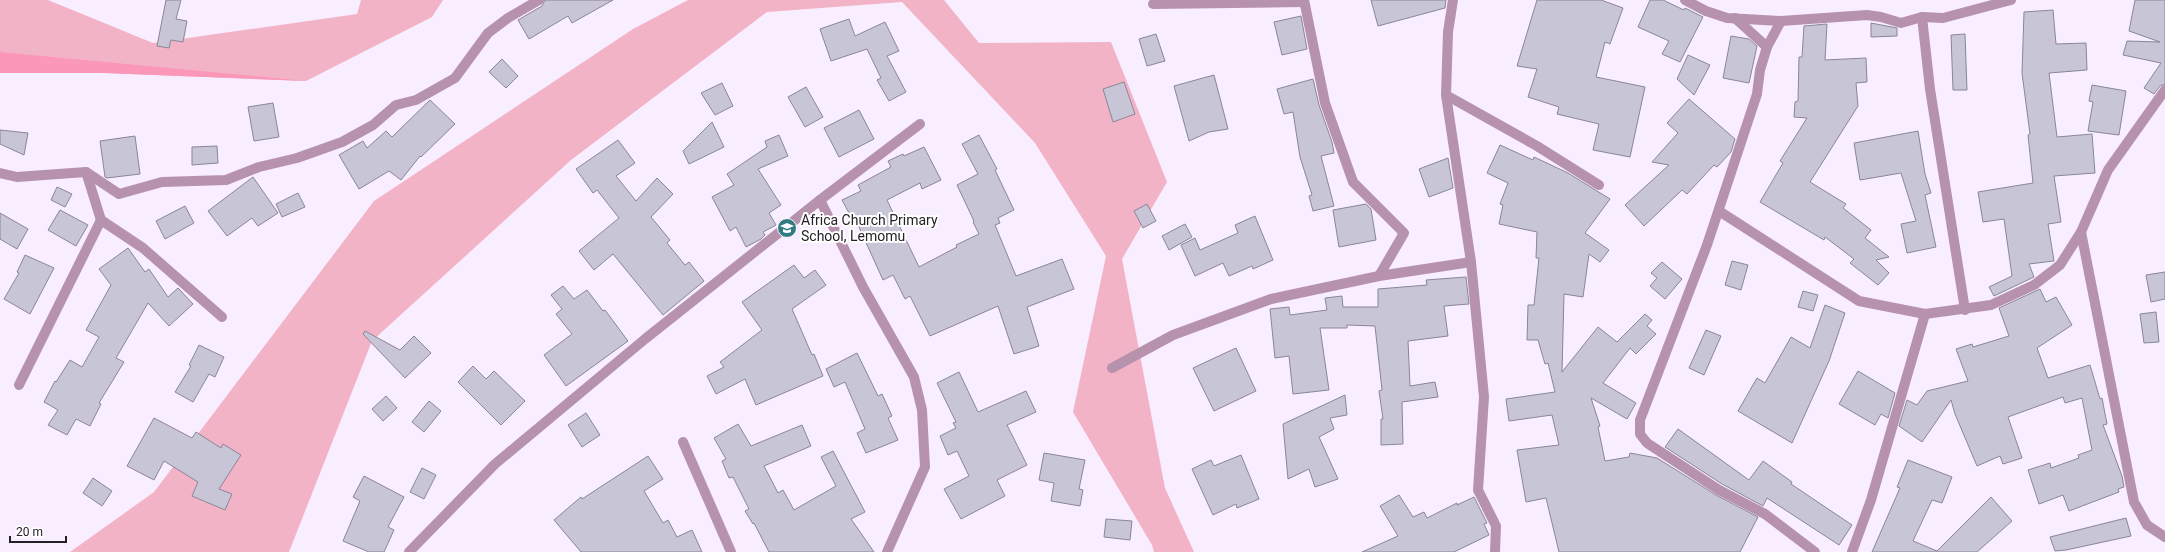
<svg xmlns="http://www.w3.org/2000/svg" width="2165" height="552" font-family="Roboto,sans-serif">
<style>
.green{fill:#f3b3c7}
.forest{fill:#fb97b9}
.building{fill:#c8c5d7;stroke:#898697}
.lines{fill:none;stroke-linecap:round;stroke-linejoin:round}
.street{stroke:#b792ac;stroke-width:10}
.labels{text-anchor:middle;stroke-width:4;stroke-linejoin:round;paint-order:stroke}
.poi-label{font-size:14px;fill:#242026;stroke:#fff;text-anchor:start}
</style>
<rect width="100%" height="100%" fill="#f9eeff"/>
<!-- green -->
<g class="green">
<polygon points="0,0 48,0 153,43 357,14 361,0 443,0 432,17 306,81 104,73 0,73"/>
<polygon points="688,0 944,0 979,43 1111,42 1167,182 1122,259 1165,488 1194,552 1154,552 1152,545 1073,412 1106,256 1035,143 902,2 767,12 571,160 372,341 289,552 70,552 154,492 374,201 633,29"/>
</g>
<!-- forest -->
<polygon class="forest" points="0,52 306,81 104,73 0,73"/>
<!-- building -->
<g class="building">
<polygon points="166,0 181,0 176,19 187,21 183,42 171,40 169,48 157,46"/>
<polygon points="545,0 613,0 572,23 568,16 529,39 518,20 542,6"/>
<polygon points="1371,0 1446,0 1445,8 1378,26"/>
<polygon points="1537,0 1601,0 1623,8 1610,44 1605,42 1596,77 1645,87 1630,157 1593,150 1599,124 1557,114 1559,107 1528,97 1537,69 1517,66"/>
<polygon points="1650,0 1663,0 1684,10 1685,8 1703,17 1680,62 1662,54 1669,41 1638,27"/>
<polygon points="2135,0 2165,0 2165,84 2160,86 2154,94 2144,88 2161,63 2123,55 2127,41 2160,42 2129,31"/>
<polygon points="2053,10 2056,44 2086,43 2087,70 2049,73 2057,137 2092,134 2095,173 2054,176 2061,222 2048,224 2054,261 2029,264 2034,277 1994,296 1989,287 2012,276 2004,219 1983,222 1978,192 2033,183 2028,135 2030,134 2022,73 2024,12"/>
<polygon points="1301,16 1307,49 1282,55 1274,22"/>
<polygon points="849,19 855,36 885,22 899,51 887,56 906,92 889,101 877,80 881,78 867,49 831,61 820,29"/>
<polygon points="1871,23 1897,28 1897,36 1871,37"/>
<polygon points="1827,24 1825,60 1866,58 1867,82 1856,83 1858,106 1810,182 1846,204 1843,208 1871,230 1865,238 1889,257 1876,260 1889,273 1878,285 1850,263 1854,259 1825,237 1824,240 1760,202 1783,163 1780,161 1807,118 1794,117 1795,102 1798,101 1799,57 1802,57 1804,26"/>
<polygon points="1156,34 1165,61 1147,66 1139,39"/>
<polygon points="1965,34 1967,90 1953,90 1951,35"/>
<polygon points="1731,36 1749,39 1757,46 1749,83 1723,78"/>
<polygon points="1688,55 1710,65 1694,95 1677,79"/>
<polygon points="502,59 518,76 506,88 489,72"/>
<polygon points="1214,75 1228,129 1209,132 1189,141 1174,86"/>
<polygon points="1313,79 1319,105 1332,142 1334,153 1321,156 1334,206 1313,211 1309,196 1312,195 1300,157 1293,112 1284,114 1277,89"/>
<polygon points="1124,82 1135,114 1113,122 1103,89"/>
<polygon points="722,83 733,106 715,115 701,93"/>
<polygon points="2092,85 2126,91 2119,135 2088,131 2093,102 2089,101"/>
<polygon points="806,87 823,117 805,127 788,97"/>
<polygon points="1689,99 1735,139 1731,152 1717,167 1714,165 1687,194 1682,190 1644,226 1625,205 1669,165 1652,162 1678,133 1667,123"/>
<polygon points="430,100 455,124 421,157 420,156 401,180 389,171 359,189 339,155 363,141 367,148 386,131 392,137"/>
<polygon points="273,103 279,137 254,141 248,107"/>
<polygon points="859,110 874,139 839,157 824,128"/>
<polygon points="712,122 724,147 689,164 683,151"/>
<polygon points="0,130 28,133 24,155 0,144"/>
<polygon points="1918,131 1925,174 1931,193 1925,195 1936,247 1907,253 1901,224 1916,221 1901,173 1860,180 1854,143"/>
<polygon points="779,135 788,156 758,169 781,205 769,213 776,225 763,232 765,235 761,239 746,247 736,227 730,231 712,197 734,185 727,174 767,147 765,141"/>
<polygon points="979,135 997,169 995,170 1014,210 998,218 1000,223 995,225 1016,276 1062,259 1074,289 1027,307 1039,346 1014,354 998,306 930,336 910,296 905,299 893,275 883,280 858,225 856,226 842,200 861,191 858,185 891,167 888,161 903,154 904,156 924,147 941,180 922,189 920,183 887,200 919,267 957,247 956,245 979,234 973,222 974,221 957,185 978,174 962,144"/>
<polygon points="135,136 140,174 107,178 105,177 100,141"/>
<polygon points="618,140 635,163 616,176 636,201 657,178 673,194 651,217 670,240 667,243 685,265 689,262 704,281 663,315 613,254 594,270 579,251 619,218 597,190 593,193 576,169"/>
<polygon points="1500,145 1533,160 1534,157 1568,173 1610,199 1585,233 1609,250 1600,262 1589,254 1583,297 1564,294 1562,372 1598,327 1617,342 1645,314 1652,320 1647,326 1656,334 1636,354 1630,348 1603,383 1636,403 1627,419 1591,398 1600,426 1598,427 1605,461 1629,457 1630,453 1657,458 1716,495 1758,517 1740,552 1559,552 1546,498 1526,502 1517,450 1559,445 1552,415 1509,421 1506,399 1555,392 1548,363 1545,364 1538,340 1527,340 1528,305 1534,305 1539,258 1536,258 1537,232 1499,224 1503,205 1500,204 1508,183 1487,173"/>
<polygon points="217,146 218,163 192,165 192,147"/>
<polygon points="1448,158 1453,188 1429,197 1419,169"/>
<polygon points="253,177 278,213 258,226 252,218 227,236 208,211"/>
<polygon points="57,187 72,194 65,207 51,200"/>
<polygon points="298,193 305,207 282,217 276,204"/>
<polygon points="1147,204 1156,221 1143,228 1134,211"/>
<polygon points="1366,204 1371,209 1376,240 1339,247 1333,210"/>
<polygon points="185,206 194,223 165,239 156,221"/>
<polygon points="60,210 88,225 76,246 48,230"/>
<polygon points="0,213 28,229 17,249 0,239"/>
<polygon points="1255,216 1273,260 1253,269 1252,266 1229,276 1223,263 1195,276 1181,245 1195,238 1200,250 1238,233 1235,225"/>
<polygon points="1185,224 1192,237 1169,250 1162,236"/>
<polygon points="128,248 145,272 149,269 168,297 178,288 193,304 169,326 148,303 116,358 124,362 99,403 101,404 90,426 76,419 67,435 48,425 58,410 44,402 55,381 56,382 70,360 82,367 99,337 86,330 111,285 99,269"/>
<polygon points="25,255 54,268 30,314 4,299 19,273 17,272"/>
<polygon points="1732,261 1748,265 1741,290 1725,285"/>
<polygon points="1662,262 1682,279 1665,299 1650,286 1657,278 1651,273"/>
<polygon points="794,265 804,278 815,270 826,285 792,309 812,355 814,354 823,376 756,405 745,379 716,394 707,376 724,367 720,362 762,330 742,302"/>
<polygon points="2165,272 2165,299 2151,302 2146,275"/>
<polygon points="1466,277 1469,304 1444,306 1448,336 1408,341 1410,386 1435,382 1438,397 1402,402 1403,444 1381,445 1381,419 1383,419 1379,391 1382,390 1375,326 1347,325 1347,328 1320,328 1329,390 1293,394 1289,356 1275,358 1270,309 1289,307 1290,315 1327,310 1325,298 1342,296 1343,307 1378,307 1378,289 1427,285 1426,280"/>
<polygon points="563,286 574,299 587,290 603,311 605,310 628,341 566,386 544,355 572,334 556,314 562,309 551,295"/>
<polygon points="2040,289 2046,302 2056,297 2072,325 2037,348 2048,378 2090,365 2100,399 2102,398 2107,424 2103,425 2122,476 2124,487 2118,489 2119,492 2069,511 2063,495 2039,504 2028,470 2050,463 2051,468 2079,458 2078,455 2092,450 2082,398 2065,403 2063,397 2008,417 2022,458 2003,464 2000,456 1977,466 1955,414 1951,400 1922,442 1899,426 1907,400 1917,405 1927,391 1968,381 1956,349 1972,344 1973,347 2009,336 1999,308"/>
<polygon points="1803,291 1818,295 1813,311 1798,307"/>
<polygon points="1825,305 1845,313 1829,361 1792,443 1738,411 1757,378 1765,383 1791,337 1810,348"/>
<polygon points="2156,312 2159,342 2144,343 2140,314"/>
<polygon points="1706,330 1721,336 1704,375 1689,368"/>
<polygon points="365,331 400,350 414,336 431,353 405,378 363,334"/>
<polygon points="199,345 224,357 215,377 209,374 193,402 175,392 191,366 189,365"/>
<polygon points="1236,348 1256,391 1214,411 1193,368"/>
<polygon points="857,353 878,396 882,394 892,416 888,418 898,440 866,453 857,433 865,429 845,382 834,387 826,369"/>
<polygon points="473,366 486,379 494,371 525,401 501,425 458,382"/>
<polygon points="1858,371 1895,393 1888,418 1881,414 1875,425 1839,404"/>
<polygon points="959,372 978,412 1026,391 1036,412 1007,425 1027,465 997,480 1005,496 961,519 944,489 969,476 957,451 948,455 940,436 956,428 953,423 956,422 937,383"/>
<polygon points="1345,395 1347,415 1330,418 1334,429 1319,437 1338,479 1315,487 1309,469 1288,479 1283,424"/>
<polygon points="386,396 397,408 383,421 372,409"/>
<polygon points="429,401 441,411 424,432 412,422"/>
<polygon points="586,413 600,435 582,447 568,425"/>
<polygon points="154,418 192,438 196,432 221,448 223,444 241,455 219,489 232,494 225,510 192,496 198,482 164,461 154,480 127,466"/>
<polygon points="738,424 751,446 802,425 811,446 764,466 778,493 783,490 794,510 836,486 821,457 833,451 865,512 851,519 874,552 769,552 754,523 753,524 745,511 749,509 733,477 729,478 722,461 726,459 714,438"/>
<polygon points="1678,429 1749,480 1763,461 1792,482 1791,484 1852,525 1839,545 1767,498 1763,506 1722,484 1665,447"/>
<polygon points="1044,453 1085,460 1079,489 1083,490 1080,506 1051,501 1054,483 1039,480"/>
<polygon points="1241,455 1259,499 1237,508 1236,504 1213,515 1192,469 1211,460 1214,466"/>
<polygon points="648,456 663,479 644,491 663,523 668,520 677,537 692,530 702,552 581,552 554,520 581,497 582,499"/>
<polygon points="1908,460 1952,477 1942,503 1932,500 1913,541 1937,551 1991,497 2012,521 1977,552 1872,552 1900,488 1897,487"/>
<polygon points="422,468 436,475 424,499 410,492"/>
<polygon points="364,476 404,497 388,527 394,530 384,552 369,552 343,541 360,501 353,497"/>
<polygon points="93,478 112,491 102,506 83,493"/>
<polygon points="1399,495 1413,517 1424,512 1427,518 1457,503 1457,505 1474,497 1487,523 1484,524 1489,535 1454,552 1362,552 1398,536 1380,506"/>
<polygon points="2126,518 2131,536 2066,550 2055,551 2050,537"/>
<polygon points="1106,519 1132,521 1130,540 1104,537"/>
</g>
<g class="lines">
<!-- street -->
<g class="street">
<polyline points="1304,0 1325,103 1353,182 1404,233 1379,276"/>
<polyline points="1453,0 1448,32 1446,95 1471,262 1484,397 1478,490 1496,526 1495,552"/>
<polyline points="1685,0 1706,11 1727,18 1781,21 1867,15 1881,17 1901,23 1922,17 1943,18 2011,0"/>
<polyline points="1153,4 1304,2"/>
<polyline points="1922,17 1930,89 1965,310"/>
<polyline points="1735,18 1767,47"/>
<polyline points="1781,21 1767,47 1760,70 1757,94 1707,245 1640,420 1640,434 1647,443 1719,490 1765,514 1815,552"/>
<polyline points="1446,95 1537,146 1599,185"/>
<polyline points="86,172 101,220 143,248 222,317"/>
<polyline points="0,173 17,177 86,172 119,194 162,182 226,180 259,167 297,158 342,142 373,125 396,105 416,100 455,78 488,33 508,18 539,0"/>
<polyline points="820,200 863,287 914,377 922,410 925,467 887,552"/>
<polyline points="1719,211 1859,301 1925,314 1991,305 2034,285 2060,265 2081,232 2108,170 2165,90"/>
<polyline points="2081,232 2134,502 2147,525 2165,537"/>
<polyline points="1112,368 1173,335 1271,299 1379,276 1471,262"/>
<polyline points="19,385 101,220"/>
<polyline points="683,442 731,552"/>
<polyline points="409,552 495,464 645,339 820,200 920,124"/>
<polyline points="1852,552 1871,500 1925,314"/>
</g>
</g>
<!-- icons -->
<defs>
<symbol id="school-disc" viewBox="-11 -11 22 22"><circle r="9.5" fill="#337b83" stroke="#fff"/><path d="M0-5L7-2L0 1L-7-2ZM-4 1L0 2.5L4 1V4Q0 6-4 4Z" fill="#fff"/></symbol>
</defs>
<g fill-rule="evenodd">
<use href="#school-disc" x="776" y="217" width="22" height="22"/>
</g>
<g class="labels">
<!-- poi labels -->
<g class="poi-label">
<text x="801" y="225">Africa Church Primary<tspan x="801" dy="16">School, Lemomu</tspan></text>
</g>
</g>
<!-- scale -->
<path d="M10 536v6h56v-6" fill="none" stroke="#242026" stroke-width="2"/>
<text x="16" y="536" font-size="12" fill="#242026" stroke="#ffffff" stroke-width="3" paint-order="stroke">20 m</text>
</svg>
